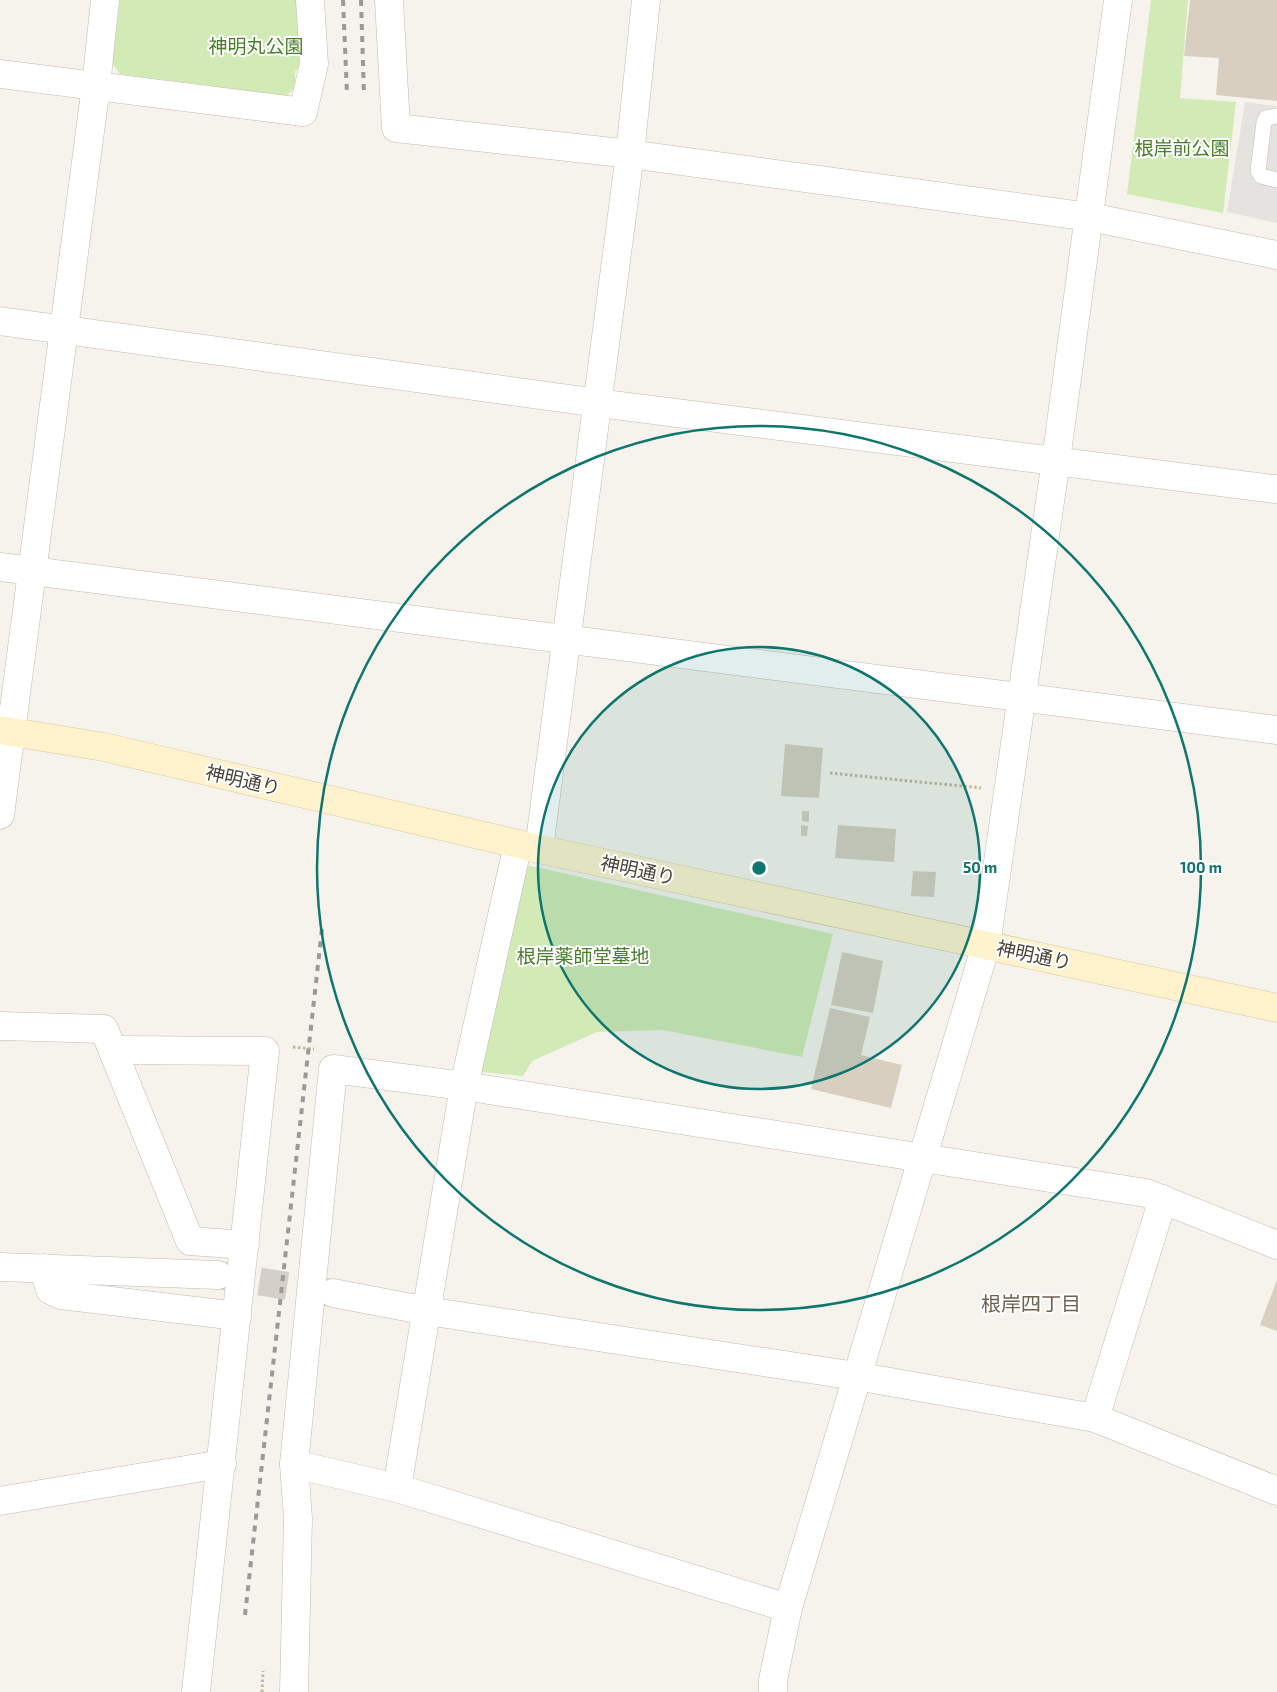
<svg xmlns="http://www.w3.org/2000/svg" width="1277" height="1692" font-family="'Exo 2','Noto Sans JP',sans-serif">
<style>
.green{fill:#d2eab5}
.parking{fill:#e5e3e0}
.building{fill:#d8cfc1}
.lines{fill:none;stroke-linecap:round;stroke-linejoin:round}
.street-tunnel{stroke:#d4d0c8;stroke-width:28;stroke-dasharray:28 14;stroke-linecap:butt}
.lane-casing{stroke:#c2bbae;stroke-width:16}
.street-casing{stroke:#c2bbae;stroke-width:29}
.secondary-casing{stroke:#d6c79b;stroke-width:29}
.path{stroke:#c4b79f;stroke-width:3;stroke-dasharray:2.5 2.5;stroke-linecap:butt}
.lane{stroke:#fff;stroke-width:15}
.street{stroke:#fff;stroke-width:28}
.secondary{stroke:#fff3cd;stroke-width:28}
.rail{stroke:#9a9a9a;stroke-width:4;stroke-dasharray:6 6;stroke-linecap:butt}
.ring{fill:none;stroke:#0f766e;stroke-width:2.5}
.labels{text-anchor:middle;stroke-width:4;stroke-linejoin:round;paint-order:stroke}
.park-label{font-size:19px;fill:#4a7f2a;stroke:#fff}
.street-label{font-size:19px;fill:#4b4439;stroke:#fff}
.neighbourhood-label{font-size:20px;fill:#6e6250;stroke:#fff}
.centre{fill:#0f766e;stroke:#fff;stroke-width:2.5}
.ring-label{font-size:15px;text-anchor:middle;font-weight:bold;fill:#0f766e;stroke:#fff;stroke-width:4;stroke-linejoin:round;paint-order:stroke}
</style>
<rect width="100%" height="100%" fill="#f6f3ec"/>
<!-- green -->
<g class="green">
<polygon points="120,0 303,0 305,64 295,71 295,88 286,96 120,74 112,63"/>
<polygon points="1151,0 1188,0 1180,98 1236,102 1223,213 1127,194"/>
<polygon points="522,864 833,934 802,1057 663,1030 597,1032 532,1061 523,1076 481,1072"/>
</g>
<!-- parking -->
<polygon class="parking" points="1245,102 1277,106 1277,223 1227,212"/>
<!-- building -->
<g class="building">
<polygon points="1190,0 1277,0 1277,101 1216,95 1219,58 1184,56"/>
<polygon points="785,744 823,748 819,798 781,796"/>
<polygon points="802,811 809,811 809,822 802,821"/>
<polygon points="801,825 808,826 807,836 801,836"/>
<polygon points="838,825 896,829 894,862 835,858"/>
<polygon points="913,871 936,872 934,897 911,896"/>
<polygon points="842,952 883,961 873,1013 831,1005"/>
<polygon points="830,1008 870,1017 861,1055 902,1065 891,1108 811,1089"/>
<polygon points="1277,1280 1277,1331 1260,1325"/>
</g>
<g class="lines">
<!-- street-tunnel -->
<polyline class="street-tunnel" points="218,1275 333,1293"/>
<defs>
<polyline id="lane" points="1277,116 1266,118 1264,122 1258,171 1261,176 1277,180"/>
<g id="street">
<polyline points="389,0 396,128 630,154 1090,217 1277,255"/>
<polyline points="0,74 303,112 314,64 310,0"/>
<polyline points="0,321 598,403 1274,489"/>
<polyline points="0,567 1277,730"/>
<polyline points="0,815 96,86 105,0"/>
<polyline points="539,849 630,154 646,0"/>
<polyline points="0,1026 104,1029 190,1241 245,1245"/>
<polyline points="113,1050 265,1051 196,1692"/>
<polyline points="0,1267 218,1275"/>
<polyline points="44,1268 50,1290 61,1295 237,1316"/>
<polyline points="333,1293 427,1311 856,1376 1095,1418 1277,1491"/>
<polyline points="1095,1418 1163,1199"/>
<polyline points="294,1464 397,1488 788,1608"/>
<polyline points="397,1488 464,1086 518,844"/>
<polyline points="0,1501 222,1464"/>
<polyline points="294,1692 298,1519 294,1464 333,1069 464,1086 1146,1193 1277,1245"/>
<polyline points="773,1692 773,1680 788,1608 986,945 1056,460 1118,0"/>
</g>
<polyline id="secondary" points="0,730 104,747 539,849 1277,1008"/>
</defs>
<!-- lane casing -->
<use href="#lane" class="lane-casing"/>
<!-- street casing -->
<use href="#street" class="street-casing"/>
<!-- secondary casing -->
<use href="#secondary" class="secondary-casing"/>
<!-- path -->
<g class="path">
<polyline points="830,773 981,788"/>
<polyline points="293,1047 314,1049"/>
<polyline points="262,1692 263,1671"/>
</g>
<!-- lane -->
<use href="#lane" class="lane"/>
<!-- street -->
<use href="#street" class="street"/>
<!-- secondary -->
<use href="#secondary" class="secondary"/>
<!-- rail -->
<g class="rail">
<polyline points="343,0 347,94"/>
<polyline points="361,0 364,96"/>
<polyline points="245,1615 322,929"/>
</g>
</g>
<!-- distance rings -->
<circle cx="759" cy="868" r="221" fill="#0f766e" fill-opacity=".12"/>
<g class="ring">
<circle cx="759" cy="868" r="221"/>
<circle cx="759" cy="868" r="442"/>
</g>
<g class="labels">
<!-- park labels -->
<g class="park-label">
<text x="256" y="53">神明丸公園</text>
<text x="1182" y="155">根岸前公園</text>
<text x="583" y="963">根岸薬師堂墓地</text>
</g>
<!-- street labels -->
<g class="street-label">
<text transform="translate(243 780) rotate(13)" y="7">神明通り</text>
<text transform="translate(638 870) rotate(12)" y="7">神明通り</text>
<text transform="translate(1034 955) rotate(12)" y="7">神明通り</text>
</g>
<!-- neighbourhood labels -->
<g class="neighbourhood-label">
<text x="1031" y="1311">根岸四丁目</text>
</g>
</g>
<circle cx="759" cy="868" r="8" class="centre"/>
<g class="ring-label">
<text x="980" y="873">50 m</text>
<text x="1201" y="873">100 m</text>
</g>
</svg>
